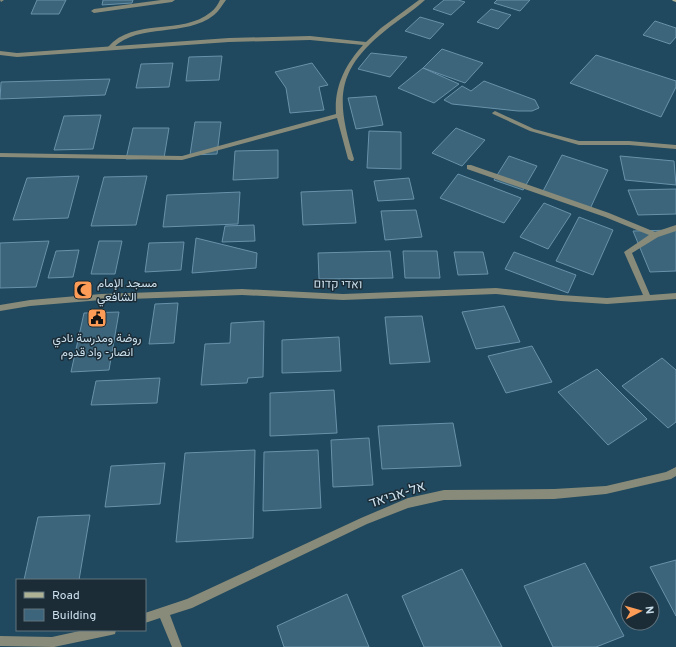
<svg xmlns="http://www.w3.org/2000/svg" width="676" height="647" font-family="Overpass,Vazirmatn,Heebo,sans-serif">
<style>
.building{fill:#3c657b;stroke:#6892aa}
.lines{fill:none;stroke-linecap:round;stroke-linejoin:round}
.service{fill:#888b79;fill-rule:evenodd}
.minor{fill:#888b79;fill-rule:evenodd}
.secondary{fill:#aeb295;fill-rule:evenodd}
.labels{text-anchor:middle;stroke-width:3;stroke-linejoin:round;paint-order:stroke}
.poi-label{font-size:12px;fill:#cbe0ed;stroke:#1b2c36;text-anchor:start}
.street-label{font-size:12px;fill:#cbe0ed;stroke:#1b2c36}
.near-street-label{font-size:14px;fill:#cbe0ed;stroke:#1b2c36}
</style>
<rect width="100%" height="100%" fill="#20485e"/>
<!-- building -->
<g class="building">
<polygon points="37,0 66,0 59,14 31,14"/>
<polygon points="103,0 133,0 132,3 102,5"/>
<polygon points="444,0 458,0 465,2 451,15 433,9"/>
<polygon points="497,0 530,0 520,11 494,3"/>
<polygon points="491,9 511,15 498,29 477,22"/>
<polygon points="420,17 444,24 430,39 405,31"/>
<polygon points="655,21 676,28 676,37 670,44 643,35"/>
<polygon points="442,49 483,63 465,83 423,68"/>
<polygon points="371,53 407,57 390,77 358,69"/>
<polygon points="596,55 676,81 676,87 661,117 570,83"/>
<polygon points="222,56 219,80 186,81 189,57"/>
<polygon points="173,63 169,87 136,88 141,64"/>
<polygon points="312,63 328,85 319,87 324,110 290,113 286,88 275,72"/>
<polygon points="423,68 459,84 434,103 398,88"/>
<polygon points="110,79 105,95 0,99 1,82"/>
<polygon points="484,81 535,100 539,108 532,111 518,111 452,104 444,100 462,86 471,91"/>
<polygon points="376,96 383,125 356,129 348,98"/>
<polygon points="101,115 93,149 54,150 64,116"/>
<polygon points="195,122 221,122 217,154 190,155"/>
<polygon points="133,128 169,128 164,158 126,159"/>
<polygon points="456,128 485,140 462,166 432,153"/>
<polygon points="369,131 401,132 401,169 367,168"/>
<polygon points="278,150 278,178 233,180 235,151"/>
<polygon points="562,155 608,170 590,209 542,193"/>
<polygon points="509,156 537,166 523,190 494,180"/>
<polygon points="620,156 674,161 676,185 625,180"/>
<polygon points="458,174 521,198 504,223 440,198"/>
<polygon points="79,176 68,218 13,220 27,178"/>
<polygon points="147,176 136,225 91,226 104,177"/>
<polygon points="409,178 414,199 378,201 374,181"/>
<polygon points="676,189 676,214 638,215 628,190"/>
<polygon points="352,190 356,223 303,225 301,192"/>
<polygon points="240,192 238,224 163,227 167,195"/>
<polygon points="544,203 571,214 548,249 520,237"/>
<polygon points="416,210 422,237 385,240 381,211"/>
<polygon points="579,217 613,230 593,275 556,261"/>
<polygon points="254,225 255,241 222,242 225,226"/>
<polygon points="676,230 676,271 650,272 633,231"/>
<polygon points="196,238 257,253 256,268 192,273"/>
<polygon points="49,241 36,287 0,288 0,243"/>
<polygon points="99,241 122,241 115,274 91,274"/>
<polygon points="184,242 181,270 145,272 149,243"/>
<polygon points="79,250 73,277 48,278 56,251"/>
<polygon points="390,251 393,278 319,279 318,253"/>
<polygon points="403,251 437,251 440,278 405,278"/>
<polygon points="454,252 483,252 488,274 458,275"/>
<polygon points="514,252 576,275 568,293 505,269"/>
<polygon points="178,303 174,343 149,344 155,304"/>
<polygon points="504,306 520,342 476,349 462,312"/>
<polygon points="119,312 109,370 71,372 84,313"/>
<polygon points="422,316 430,362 390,364 385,317"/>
<polygon points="264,321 263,377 248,378 247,383 201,385 205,344 230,343 231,323"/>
<polygon points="339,337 341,371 282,373 282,340"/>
<polygon points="532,346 552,382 506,393 488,356"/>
<polygon points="662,358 676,370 676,422 668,428 622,386"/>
<polygon points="597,369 647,419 608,445 558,392"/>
<polygon points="160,378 157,403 91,405 96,381"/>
<polygon points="334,390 337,433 270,436 270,393"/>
<polygon points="453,423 461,466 382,469 378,426"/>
<polygon points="369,438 373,485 333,487 331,440"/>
<polygon points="255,450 253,538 176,542 185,453"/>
<polygon points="318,450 321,508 263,511 264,452"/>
<polygon points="165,463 160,504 105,507 111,466"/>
<polygon points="90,515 79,580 24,580 38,517"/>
<polygon points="676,560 676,616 650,567"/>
<polygon points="585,563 624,636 596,647 553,647 524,586"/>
<polygon points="462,569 502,647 424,647 402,596"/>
<polygon points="347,594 369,647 284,647 277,626"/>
</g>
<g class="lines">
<!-- service -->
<g class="service">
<polygon points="161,0 175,0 172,2 94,13 91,11 94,9"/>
<path d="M220,0h6c-4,5 -7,11 -12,15 -29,23 -74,7 -101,33l-5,-1c26,-30 74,-11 103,-35 4,-3 7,-8 9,-12z"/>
</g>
<!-- minor -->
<g class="minor">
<polygon points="0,0 4,0 1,2"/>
<path d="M419,0h6c-12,11 -27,20 -39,30 -51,41 -50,69 -32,129l-1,2h-2l-3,-2 -11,-41 -155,42 -182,-3v-4l182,3 154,-42c-2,-27 9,-49 27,-69l-53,-5 -81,2 -212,15 -17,-2v-4l17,2 212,-15 81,-2 56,6 15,-14z"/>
<polygon points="495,111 534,129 579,141 629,141 676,145 676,149 629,145 579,145 530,131 493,114 492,113"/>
<polygon points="467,165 471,165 609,213 655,232 676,225 676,231 658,237 632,253 650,295 676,293 676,299 607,304 561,301 496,294 343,300 242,295 101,300 30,306 0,311 0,305 30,300 101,294 242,289 343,294 496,288 561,295 607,298 643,295 624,252 649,235 605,217 467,169"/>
<polygon points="676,467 676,476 671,479 606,494 554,499 444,500 408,508 367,524 192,608 170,615 182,647 172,647 160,618 145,623 145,613 187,599 361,518 408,498 444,490 554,489 606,486 666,472"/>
<polygon points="84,630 116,630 115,634 111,635 54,647 0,646 0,636 52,637"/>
</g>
<!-- secondary -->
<polygon class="secondary" points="672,0 676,0 676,2 673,1"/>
</g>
<!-- icons -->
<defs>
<symbol id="mosque-square" viewBox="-11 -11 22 22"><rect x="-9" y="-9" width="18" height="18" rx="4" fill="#fd9c57" stroke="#1b2c36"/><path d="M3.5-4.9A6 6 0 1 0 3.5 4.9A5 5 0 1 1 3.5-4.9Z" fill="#111"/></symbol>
<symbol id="civic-square" viewBox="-11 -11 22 22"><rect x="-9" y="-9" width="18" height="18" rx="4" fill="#fd9c57" stroke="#1b2c36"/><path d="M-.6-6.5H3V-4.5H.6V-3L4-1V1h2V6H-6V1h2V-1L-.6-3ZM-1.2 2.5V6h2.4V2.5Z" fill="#111"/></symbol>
</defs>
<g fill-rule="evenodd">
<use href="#mosque-square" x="72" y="279" width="22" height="22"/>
<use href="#civic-square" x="86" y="307" width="22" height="22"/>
</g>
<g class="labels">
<!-- poi labels -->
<g class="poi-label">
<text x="97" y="287">مسجد الإمام<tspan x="97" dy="14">الشافعي</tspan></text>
<text x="97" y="342" text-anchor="middle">روضة ومدرسة نادي<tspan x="97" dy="14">انصار- واد قدوم</tspan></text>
</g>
<!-- street labels -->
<g class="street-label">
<text transform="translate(338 284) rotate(1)" y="4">ואדי קדום</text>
</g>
<!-- near-street labels -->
<g class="near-street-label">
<text transform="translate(397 494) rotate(-18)" y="5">אל-אביאד</text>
</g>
</g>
<!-- legend -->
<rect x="16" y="579" width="130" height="52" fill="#1b2c36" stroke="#61747f"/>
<rect x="24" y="592" width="20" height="6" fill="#aeb295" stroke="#61747f"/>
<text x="52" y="599" font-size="12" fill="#cbe0ed">Road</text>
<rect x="24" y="609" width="20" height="12" fill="#3c657b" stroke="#61747f"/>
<text x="52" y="619" font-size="12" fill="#cbe0ed">Building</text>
<!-- north arrow -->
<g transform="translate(640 611) rotate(84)"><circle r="19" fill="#1b2c36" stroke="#61747f"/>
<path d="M0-3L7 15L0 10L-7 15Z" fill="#fd9c57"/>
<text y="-6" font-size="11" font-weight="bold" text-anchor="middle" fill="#cbe0ed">N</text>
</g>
</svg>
